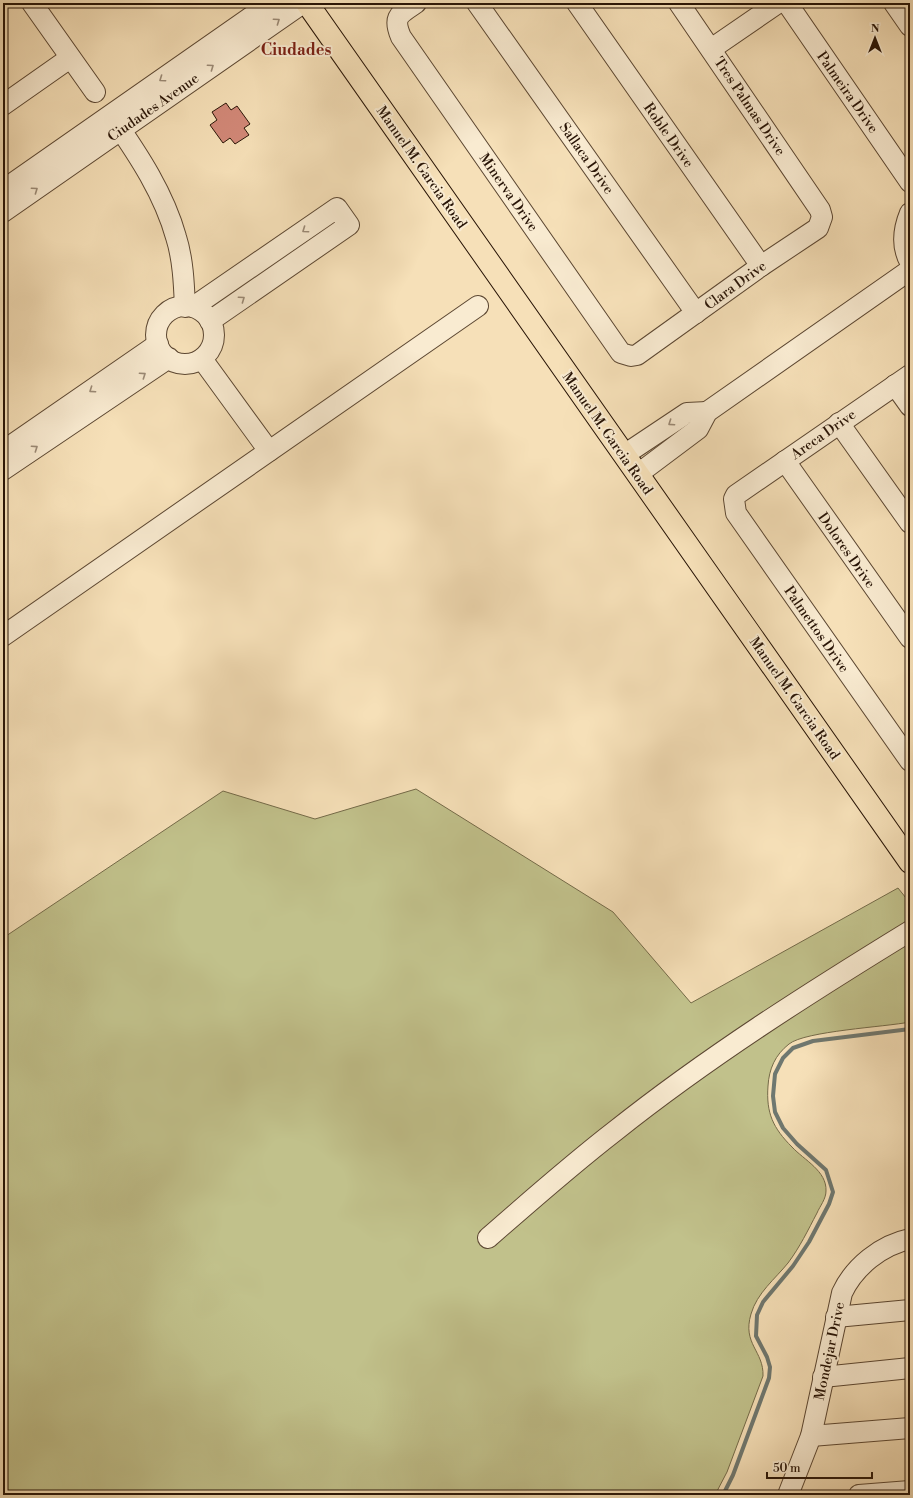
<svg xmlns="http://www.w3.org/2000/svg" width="913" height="1498" font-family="'Libre Bodoni',serif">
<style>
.green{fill:#c1c18b;stroke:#746a48}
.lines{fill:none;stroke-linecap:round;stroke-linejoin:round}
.stream{stroke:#6f7870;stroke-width:4}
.building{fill:#d28878;stroke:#281406}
.minor-casing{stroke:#5c4732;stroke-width:22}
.major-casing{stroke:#281406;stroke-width:24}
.minor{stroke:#f9ebd1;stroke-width:20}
.major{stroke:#f6e0b8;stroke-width:22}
.oneway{stroke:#9b8a76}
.labels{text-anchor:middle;stroke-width:4;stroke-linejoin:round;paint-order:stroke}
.street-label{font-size:14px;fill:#281406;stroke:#f9ebd1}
.quarter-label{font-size:16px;font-weight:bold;fill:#7a1f14;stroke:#f9ebd1}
</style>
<rect width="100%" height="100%" fill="#f6e0b8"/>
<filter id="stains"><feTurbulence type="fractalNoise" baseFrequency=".005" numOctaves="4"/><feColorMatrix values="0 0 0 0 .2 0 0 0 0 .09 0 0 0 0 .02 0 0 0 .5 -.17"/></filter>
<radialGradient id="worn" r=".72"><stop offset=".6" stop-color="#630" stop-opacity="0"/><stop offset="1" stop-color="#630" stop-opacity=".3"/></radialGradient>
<!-- green -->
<path class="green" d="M416,789l197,123 78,91 207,-115 12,15v119c-25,5 -105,9 -121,22 -14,11 -20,25 -21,42 -2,27 5,42 24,61 12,13 35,24 34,44 0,8 -6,15 -9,22 -9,17 -17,34 -29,50 -13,16 -31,30 -37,51 -9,30 13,37 12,62l-36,96 -12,23h-712v-557l220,-147 92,28z"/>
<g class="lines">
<!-- stream -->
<polyline class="stream" points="723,1495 733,1475 769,1378 770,1367 767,1357 756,1336 757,1315 763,1302 793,1266 809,1242 829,1204 833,1192 826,1170 797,1144 783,1128 775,1112 773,1096 775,1074 783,1058 793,1048 813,1041 910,1029"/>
</g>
<!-- building -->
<polygon class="building" points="226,103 231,110 237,106 250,124 244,128 249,135 235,144 230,138 223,143 210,125 217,120 212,112"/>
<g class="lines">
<defs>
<g id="minor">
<polyline points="32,3 95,92"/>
<path d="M416,3c-16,11 -24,13 -15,34l220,316 10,3 6,-1 124,-89 57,-38 4,-11 -2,-7 -141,-207"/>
<polyline points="477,3 696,313"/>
<polyline points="577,3 761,266"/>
<polyline points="787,3 910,182"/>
<polyline points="894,3 910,26"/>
<polyline points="711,49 778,3"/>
<polyline points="3,105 70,58"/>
<path d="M114,120c25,36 50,74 62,117 7,22 8,47 9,70"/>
<polyline points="3,190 271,3"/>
<polyline points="3,212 303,3"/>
<path d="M910,213c-7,17 -9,33 0,49"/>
<circle cx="185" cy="335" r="29"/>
<polyline points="193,307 337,208 349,225 210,321"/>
<polyline points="202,359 269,451"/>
<polyline points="910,375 736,495 734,499 736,513 910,761"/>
<polyline points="895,385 910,406"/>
<polyline points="839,423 910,523"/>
<polyline points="3,451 158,344"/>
<polyline points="624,455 687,413 707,412"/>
<polyline points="785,461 910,638"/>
<polyline points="3,470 169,358"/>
<polyline points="638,474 698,429 707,412 910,270"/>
<polyline points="3,636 478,306"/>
<path d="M488,1238c41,-36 83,-73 127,-107 93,-74 194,-138 295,-200"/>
<polyline points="836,1317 910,1310"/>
<polyline points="823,1377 910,1368"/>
<polyline points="811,1436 910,1428"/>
<path d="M788,1495l23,-59 31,-143c12,-26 39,-48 68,-54"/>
<polyline points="859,1495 910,1491"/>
</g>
<polyline id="major" points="307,3 910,862"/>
</defs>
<!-- minor casing -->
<use href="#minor" class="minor-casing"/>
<!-- major casing -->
<use href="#major" class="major-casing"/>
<!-- minor -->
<use href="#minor" class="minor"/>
<!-- major -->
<use href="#major" class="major"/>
</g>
<!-- one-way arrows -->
<defs><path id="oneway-chevron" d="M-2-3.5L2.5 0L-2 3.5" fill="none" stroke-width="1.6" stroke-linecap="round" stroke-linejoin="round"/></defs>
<g class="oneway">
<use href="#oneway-chevron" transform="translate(277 21) rotate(-35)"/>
<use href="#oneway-chevron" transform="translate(211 67) rotate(-35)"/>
<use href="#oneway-chevron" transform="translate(162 79) rotate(145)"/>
<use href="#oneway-chevron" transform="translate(35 190) rotate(-35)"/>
<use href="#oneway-chevron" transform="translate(305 230) rotate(145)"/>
<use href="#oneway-chevron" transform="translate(242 299) rotate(-35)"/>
<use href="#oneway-chevron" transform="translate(143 375) rotate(-34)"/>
<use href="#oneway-chevron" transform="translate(92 390) rotate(146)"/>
<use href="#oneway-chevron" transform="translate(671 423) rotate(146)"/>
<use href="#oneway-chevron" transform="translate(35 448) rotate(-34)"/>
</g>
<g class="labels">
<!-- street labels -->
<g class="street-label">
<text transform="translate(848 92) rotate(55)" y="5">Palmeira Drive</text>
<text transform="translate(750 106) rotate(56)" y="5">Tres Palmas Drive</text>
<text transform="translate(153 107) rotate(-35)" y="5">Ciudades Avenue</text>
<text transform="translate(669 135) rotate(55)" y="5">Roble Drive</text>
<text transform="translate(587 158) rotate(55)" y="5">Sallaca Drive</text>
<text transform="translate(422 167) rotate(55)" y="5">Manuel M. Garcia Road</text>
<text transform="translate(509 192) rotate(55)" y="5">Minerva Drive</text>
<text transform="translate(735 285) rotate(-36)" y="5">Clara Drive</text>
<text transform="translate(608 433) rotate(55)" y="5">Manuel M. Garcia Road</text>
<text transform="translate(823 434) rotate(-35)" y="5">Areca Drive</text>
<text transform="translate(847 550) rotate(55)" y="5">Dolores Drive</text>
<text transform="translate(817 629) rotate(55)" y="5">Palmettos Drive</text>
<text transform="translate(795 698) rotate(55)" y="5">Manuel M. Garcia Road</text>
<text transform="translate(829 1351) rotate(-78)" y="5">Mondejar Drive</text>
</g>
<!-- quarter labels -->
<g class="quarter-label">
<text x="296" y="55">Ciudades</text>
</g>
</g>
<!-- margin -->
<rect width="913" height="1498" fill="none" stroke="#f6e0b8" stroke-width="16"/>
<rect x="4" y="4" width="905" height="1490" fill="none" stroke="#281406" stroke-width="2"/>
<rect x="8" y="8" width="897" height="1482" fill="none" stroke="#281406"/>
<!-- north arrow -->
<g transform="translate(875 38)" stroke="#f9ebd1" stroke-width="3" paint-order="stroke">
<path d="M0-3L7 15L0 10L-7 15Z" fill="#281406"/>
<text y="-6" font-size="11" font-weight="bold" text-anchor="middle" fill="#281406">N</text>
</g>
<!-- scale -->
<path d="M767 1472v6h105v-6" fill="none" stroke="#281406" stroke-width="2"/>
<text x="773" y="1472" font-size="12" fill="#281406" stroke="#f9ebd1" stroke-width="3" paint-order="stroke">50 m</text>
<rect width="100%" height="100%" filter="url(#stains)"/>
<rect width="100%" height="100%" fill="url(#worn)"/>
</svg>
